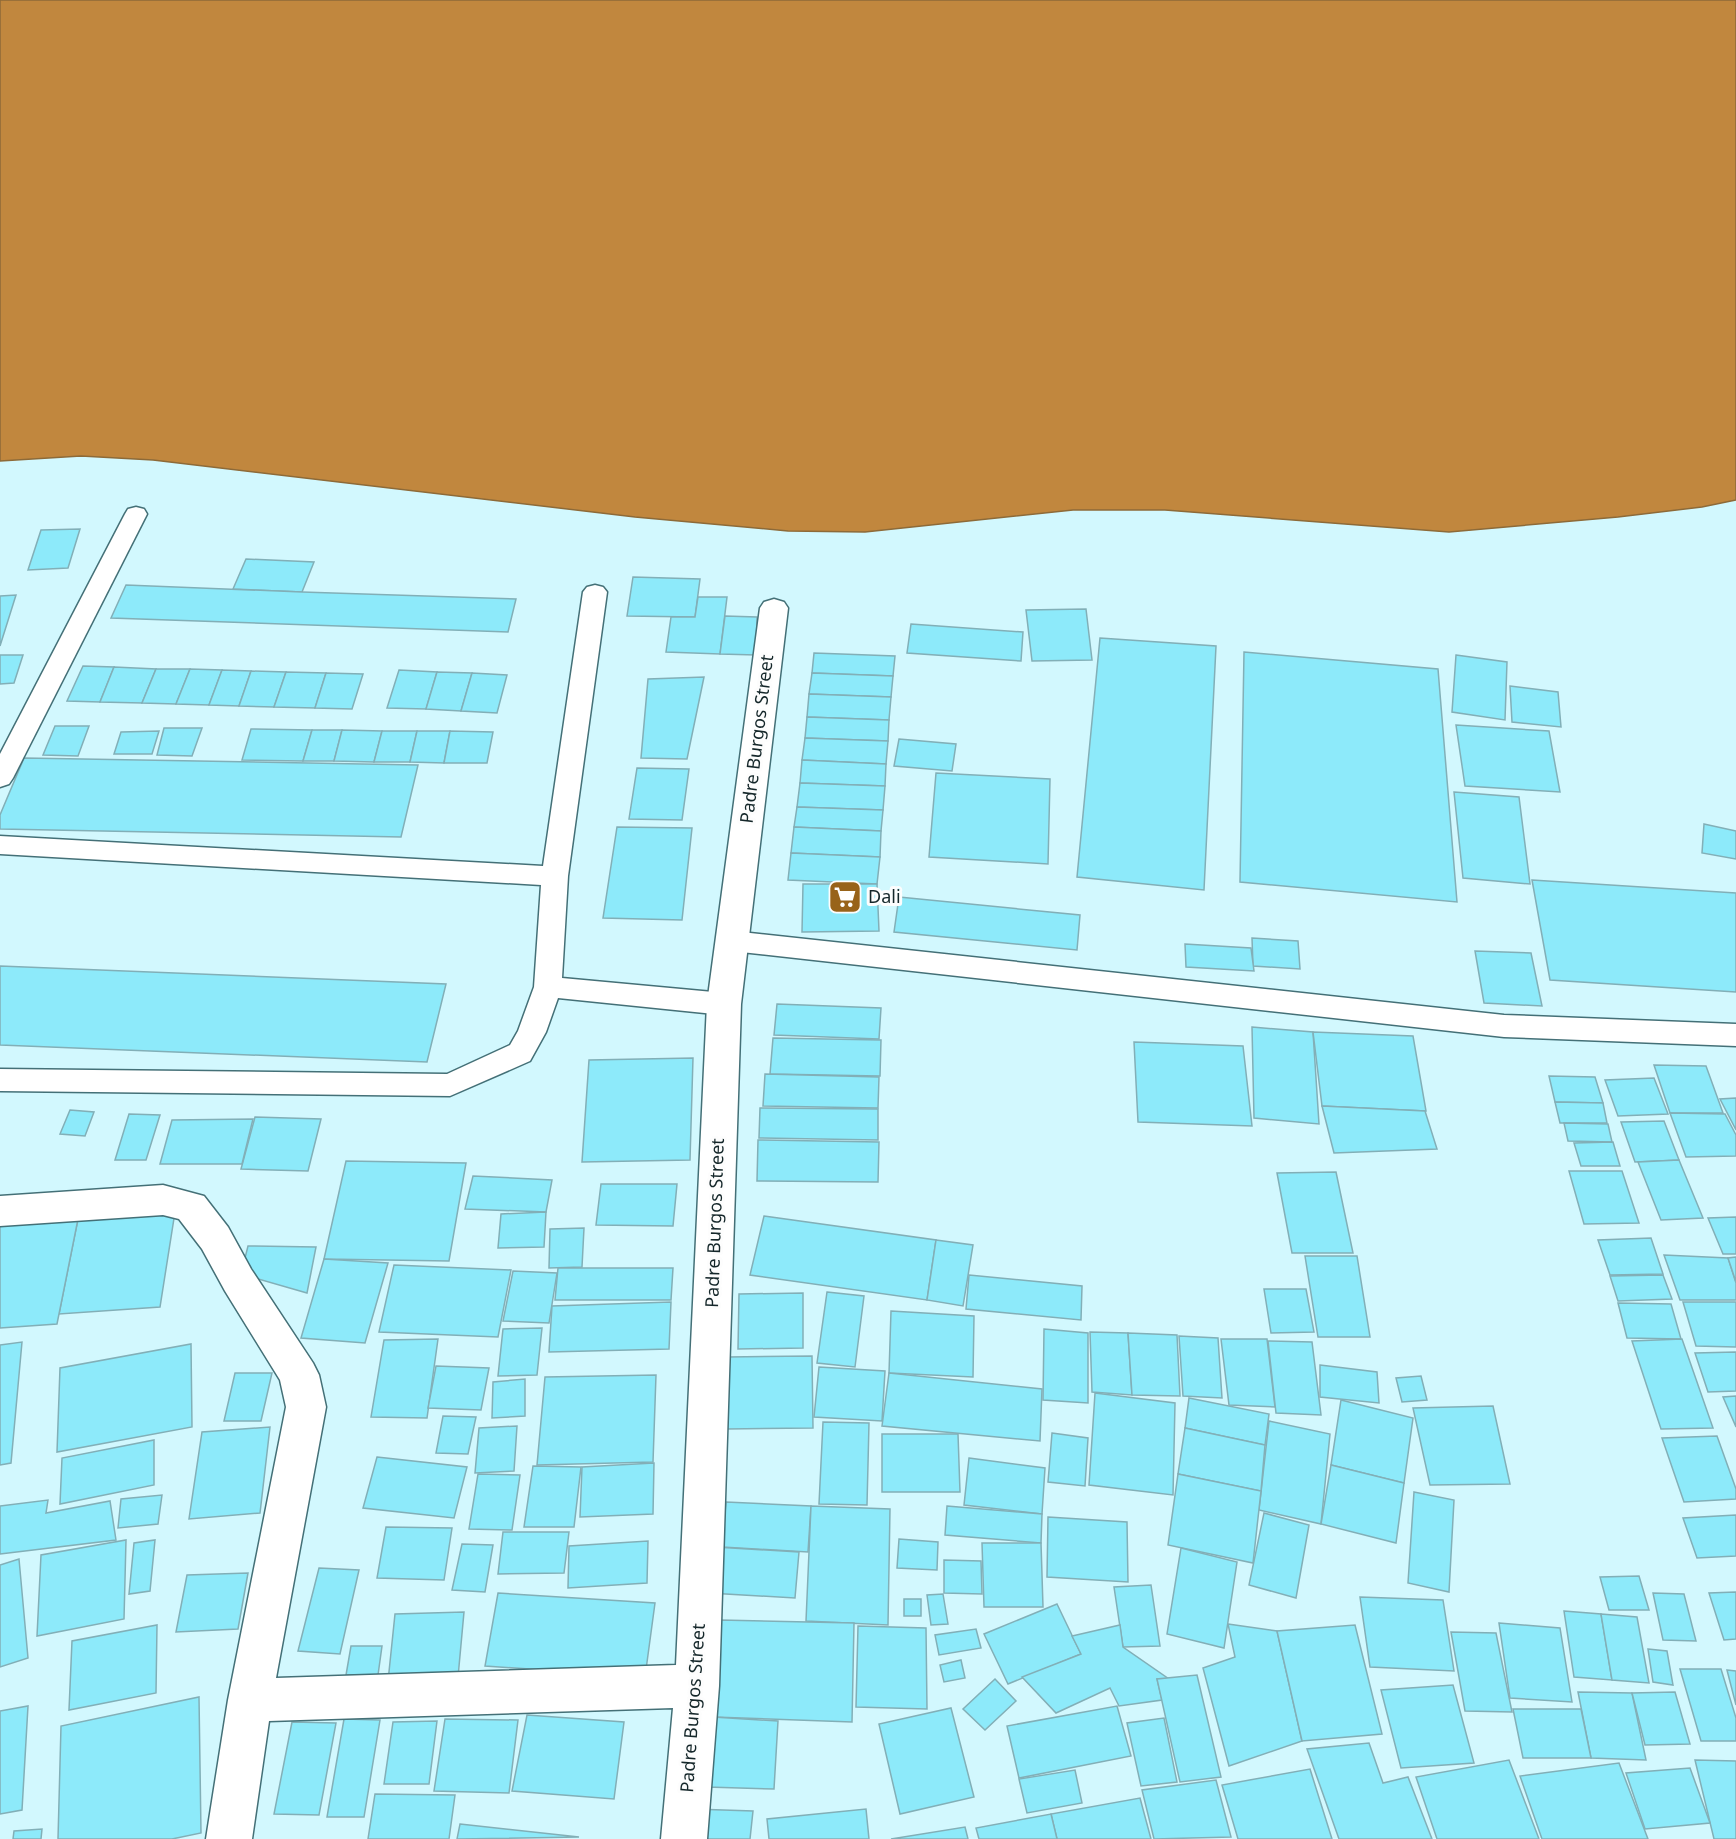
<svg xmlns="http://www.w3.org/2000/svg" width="1736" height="1839" font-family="'Noto Sans',sans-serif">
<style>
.water{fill:#c1873e;stroke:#8d6a38;stroke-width:1.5}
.building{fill:#8deafa;stroke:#82afb7;stroke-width:1.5}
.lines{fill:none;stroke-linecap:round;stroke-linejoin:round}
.service-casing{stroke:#447077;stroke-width:3}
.minor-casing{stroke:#447077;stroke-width:3}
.service{fill:#fff;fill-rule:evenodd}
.minor{fill:#fff;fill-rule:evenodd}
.labels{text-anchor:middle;stroke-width:6;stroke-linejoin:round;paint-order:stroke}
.street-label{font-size:18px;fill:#15272a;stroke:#fdfdfd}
.poi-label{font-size:18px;fill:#15272a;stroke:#fdfdfd;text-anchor:start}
</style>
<rect width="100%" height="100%" fill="#d2f8fe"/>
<!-- water -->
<polygon class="water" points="0,0 1736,0 1736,500 1702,507 1618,517 1449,532 1165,510 1073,510 865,532 788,531 635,517 153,460 81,456 0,461"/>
<!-- building -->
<g class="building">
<polygon points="80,529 68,568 28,570 41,530"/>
<polygon points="246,559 314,562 302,592 233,589"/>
<polygon points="633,577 700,579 695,617 627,616"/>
<polygon points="126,585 302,592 516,599 508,632 111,618"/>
<polygon points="16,595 0,646 0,596"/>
<polygon points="698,597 727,597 720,654 666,652 671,617 695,617"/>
<polygon points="1086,609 1092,660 1032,661 1026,610"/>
<polygon points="725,616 757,617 756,655 720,654"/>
<polygon points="911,624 1023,632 1021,661 907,653"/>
<polygon points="1100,638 1216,646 1204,890 1077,877"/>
<polygon points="1244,652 1438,669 1457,902 1240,882"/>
<polygon points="814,653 895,656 893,676 812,673"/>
<polygon points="0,655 23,655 14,683 0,684"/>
<polygon points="1456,655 1507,662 1505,720 1452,712"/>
<polygon points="83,666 114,667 100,702 67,701"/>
<polygon points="114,667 156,669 142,703 100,702"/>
<polygon points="156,669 190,669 176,704 142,703"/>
<polygon points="190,669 222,670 209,705 176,704"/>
<polygon points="222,670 251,671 239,706 209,705"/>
<polygon points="399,670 437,672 426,709 387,708"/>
<polygon points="251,671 286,672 274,707 239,706"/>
<polygon points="286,672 326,673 315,708 274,707"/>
<polygon points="437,672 472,673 461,711 426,709"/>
<polygon points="326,673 363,674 352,709 315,708"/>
<polygon points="472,673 507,675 497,713 461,711"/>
<polygon points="812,673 893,676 891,697 809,694"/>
<polygon points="704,677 687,759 641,758 648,679"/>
<polygon points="1510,686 1558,692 1561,727 1512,722"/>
<polygon points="809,694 891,697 889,720 807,717"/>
<polygon points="807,717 889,720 888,741 805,738"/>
<polygon points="1456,725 1549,731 1560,792 1465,786"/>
<polygon points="55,726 89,726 78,756 43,755"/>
<polygon points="164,728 202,728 192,756 157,755"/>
<polygon points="251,729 312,730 303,761 242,760"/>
<polygon points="312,730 342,730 334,761 303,761"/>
<polygon points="342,730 382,731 374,762 334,761"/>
<polygon points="159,731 152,754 114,754 121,732"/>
<polygon points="382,731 417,731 410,762 374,762"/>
<polygon points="417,731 450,731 444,763 410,762"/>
<polygon points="450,731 493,732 487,763 444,763"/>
<polygon points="805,738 888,741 886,764 802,760"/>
<polygon points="899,739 956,744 952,771 894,766"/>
<polygon points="24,758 418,765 401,837 0,829 0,815"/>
<polygon points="802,760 886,764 885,786 800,783"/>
<polygon points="637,768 689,769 682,820 629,819"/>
<polygon points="936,773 1050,779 1048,864 929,857"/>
<polygon points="800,783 885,786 883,810 797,807"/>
<polygon points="1454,792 1519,797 1530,884 1463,878"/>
<polygon points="797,807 883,810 881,831 794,827"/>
<polygon points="1704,824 1736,831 1736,859 1702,853"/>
<polygon points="617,827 692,828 682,920 603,918"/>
<polygon points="794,827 881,831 880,857 791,853"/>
<polygon points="791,853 880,857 877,884 788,880"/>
<polygon points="1532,880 1736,893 1736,992 1550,980"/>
<polygon points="803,884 877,884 879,931 802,932"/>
<polygon points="899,897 1080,915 1077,950 894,932"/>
<polygon points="1252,938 1298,941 1300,969 1253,966"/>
<polygon points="1185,944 1251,948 1254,971 1186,967"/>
<polygon points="1475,951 1531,953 1542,1006 1484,1003"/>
<polygon points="0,966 446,984 427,1062 0,1045"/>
<polygon points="777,1004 881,1008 879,1039 774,1035"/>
<polygon points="1252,1027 1313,1032 1319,1124 1254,1118"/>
<polygon points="1313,1032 1413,1036 1426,1111 1322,1106"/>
<polygon points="773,1038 881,1040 880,1076 770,1074"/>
<polygon points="1134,1042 1243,1046 1252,1126 1138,1122"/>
<polygon points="693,1058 690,1160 582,1162 589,1060"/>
<polygon points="1654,1065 1706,1066 1723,1113 1670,1113"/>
<polygon points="765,1074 879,1077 878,1108 763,1106"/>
<polygon points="1549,1076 1595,1077 1603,1103 1555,1102"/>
<polygon points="1654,1078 1668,1114 1618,1116 1605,1080"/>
<polygon points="1736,1098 1736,1130 1720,1099"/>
<polygon points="1555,1102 1603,1103 1607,1123 1560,1123"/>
<polygon points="1322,1106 1425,1111 1437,1149 1334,1153"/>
<polygon points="760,1108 878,1109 878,1140 759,1138"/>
<polygon points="70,1110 94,1112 85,1136 60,1134"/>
<polygon points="1670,1113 1725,1114 1736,1135 1736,1156 1686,1157"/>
<polygon points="129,1114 160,1115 146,1160 115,1160"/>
<polygon points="255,1117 321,1119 308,1171 241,1169"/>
<polygon points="253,1119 242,1164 160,1164 172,1120"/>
<polygon points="1664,1121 1679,1160 1635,1162 1621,1122"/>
<polygon points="1564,1123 1608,1124 1612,1142 1568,1141"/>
<polygon points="758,1140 879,1142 878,1182 757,1181"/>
<polygon points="1613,1142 1620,1166 1581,1166 1574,1143"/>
<polygon points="1679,1160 1703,1218 1661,1220 1638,1162"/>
<polygon points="346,1161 466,1163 449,1261 324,1259"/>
<polygon points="1569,1171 1622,1171 1639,1223 1584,1224"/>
<polygon points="1336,1172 1353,1253 1292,1253 1277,1173"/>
<polygon points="473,1176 552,1180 546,1212 465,1209"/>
<polygon points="601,1184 677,1184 673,1226 596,1225"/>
<polygon points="175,1212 160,1307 59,1314 78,1219"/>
<polygon points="546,1212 544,1247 498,1248 501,1214"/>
<polygon points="764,1216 936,1240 927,1300 750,1275"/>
<polygon points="1736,1217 1736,1254 1723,1254 1708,1218"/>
<polygon points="78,1219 57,1324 0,1328 0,1224"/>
<polygon points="584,1228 582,1267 549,1268 550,1229"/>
<polygon points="1651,1238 1663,1274 1610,1275 1598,1240"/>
<polygon points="936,1240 973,1245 963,1306 927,1300"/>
<polygon points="248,1246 316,1247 307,1293 241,1274"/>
<polygon points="1664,1255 1728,1258 1736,1283 1736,1300 1680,1300"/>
<polygon points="1305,1256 1357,1256 1370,1337 1318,1337"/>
<polygon points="1736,1257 1736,1282 1728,1258"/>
<polygon points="324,1259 388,1263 365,1343 301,1338"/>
<polygon points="394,1265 511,1270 498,1337 379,1332"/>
<polygon points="558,1268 673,1268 671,1300 555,1300"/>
<polygon points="513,1271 557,1273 549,1323 503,1321"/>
<polygon points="969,1275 1082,1286 1081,1320 966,1309"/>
<polygon points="1663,1275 1672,1299 1618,1301 1610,1276"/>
<polygon points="1264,1289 1306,1289 1314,1332 1271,1333"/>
<polygon points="827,1292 864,1296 855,1367 817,1363"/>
<polygon points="803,1293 803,1348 738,1349 739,1294"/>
<polygon points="671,1302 669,1349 549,1352 552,1306"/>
<polygon points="1683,1302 1736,1302 1736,1347 1696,1346"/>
<polygon points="1618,1303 1671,1304 1681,1339 1627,1338"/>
<polygon points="891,1311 974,1316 973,1377 889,1373"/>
<polygon points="542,1328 537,1375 498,1376 503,1329"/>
<polygon points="1044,1329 1088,1333 1088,1403 1043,1400"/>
<polygon points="1090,1332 1128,1333 1132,1395 1092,1392"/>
<polygon points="1128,1333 1177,1335 1180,1396 1132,1395"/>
<polygon points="1179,1336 1218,1338 1222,1398 1183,1396"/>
<polygon points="438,1339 427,1418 371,1417 384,1340"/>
<polygon points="1221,1339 1267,1339 1275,1407 1229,1405"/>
<polygon points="1682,1339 1713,1428 1661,1429 1632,1341"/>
<polygon points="1268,1341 1312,1342 1321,1415 1276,1413"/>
<polygon points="22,1342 11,1463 0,1465 0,1345"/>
<polygon points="191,1344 192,1427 57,1452 60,1368"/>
<polygon points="1736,1352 1736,1391 1708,1392 1695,1353"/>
<polygon points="812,1356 813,1428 727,1429 728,1357"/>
<polygon points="1320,1365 1377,1372 1379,1403 1320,1397"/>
<polygon points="436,1366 489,1368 481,1410 428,1408"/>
<polygon points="819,1367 885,1371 882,1421 814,1417"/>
<polygon points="235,1373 272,1373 261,1421 224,1421"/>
<polygon points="889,1373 1042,1389 1040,1441 882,1426"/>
<polygon points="656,1375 653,1462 537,1465 545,1377"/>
<polygon points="1421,1376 1427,1400 1402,1402 1396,1378"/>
<polygon points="525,1379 525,1416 492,1418 493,1382"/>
<polygon points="1095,1393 1175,1403 1173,1495 1089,1485"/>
<polygon points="1736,1396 1736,1427 1723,1397"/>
<polygon points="1189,1398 1269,1414 1265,1445 1185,1428"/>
<polygon points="1341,1400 1413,1418 1404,1483 1331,1465"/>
<polygon points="1493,1406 1510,1484 1430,1485 1413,1408"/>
<polygon points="443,1416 476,1417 468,1454 436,1453"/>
<polygon points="1269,1421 1330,1434 1321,1524 1259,1510"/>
<polygon points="823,1422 869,1423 867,1505 819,1504"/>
<polygon points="517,1426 514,1471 475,1473 479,1428"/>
<polygon points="270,1427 260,1513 189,1519 202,1432"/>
<polygon points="1185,1428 1265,1445 1261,1491 1178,1474"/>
<polygon points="1052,1433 1088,1438 1085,1486 1048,1482"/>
<polygon points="882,1434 958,1434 960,1492 882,1492"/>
<polygon points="1717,1436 1736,1489 1736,1499 1684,1502 1662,1438"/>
<polygon points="154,1440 154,1485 60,1504 62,1458"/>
<polygon points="377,1457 467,1467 454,1518 363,1508"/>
<polygon points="969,1458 1045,1468 1042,1514 964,1505"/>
<polygon points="654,1463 653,1514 580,1517 582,1467"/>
<polygon points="1331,1465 1404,1483 1396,1543 1321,1524"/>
<polygon points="533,1466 581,1467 574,1527 524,1527"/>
<polygon points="478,1474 520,1475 512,1530 469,1529"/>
<polygon points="1178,1474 1261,1491 1253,1563 1168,1545"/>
<polygon points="1414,1492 1454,1500 1449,1592 1408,1583"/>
<polygon points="162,1495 158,1524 118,1528 121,1499"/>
<polygon points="48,1500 46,1513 110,1501 116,1540 0,1554 0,1506"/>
<polygon points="726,1502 811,1506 808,1552 722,1547"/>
<polygon points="811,1506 890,1509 888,1625 806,1621"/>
<polygon points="947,1506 1042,1514 1041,1543 945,1535"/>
<polygon points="1264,1513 1309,1525 1296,1598 1249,1585"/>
<polygon points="1736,1515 1736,1556 1697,1558 1683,1518"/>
<polygon points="1048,1517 1127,1522 1128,1582 1047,1577"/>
<polygon points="386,1527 452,1528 444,1580 377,1578"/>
<polygon points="503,1532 569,1532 564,1573 498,1574"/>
<polygon points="899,1539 938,1542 937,1570 897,1568"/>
<polygon points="126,1540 124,1619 37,1636 41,1555"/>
<polygon points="155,1540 150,1591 129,1594 134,1543"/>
<polygon points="648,1541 647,1583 568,1588 569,1546"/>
<polygon points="982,1543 1041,1543 1043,1607 984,1607"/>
<polygon points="462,1544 493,1545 485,1592 452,1590"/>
<polygon points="715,1547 799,1552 795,1598 709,1593"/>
<polygon points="1181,1548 1237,1562 1224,1648 1167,1634"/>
<polygon points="19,1559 28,1658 0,1667 0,1565"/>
<polygon points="944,1560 981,1561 982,1594 944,1593"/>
<polygon points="319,1568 359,1570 340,1654 298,1651"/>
<polygon points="248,1573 238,1629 176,1632 187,1575"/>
<polygon points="1639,1576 1649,1610 1609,1610 1600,1577"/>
<polygon points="1151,1585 1160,1646 1123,1647 1114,1587"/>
<polygon points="1736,1592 1736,1639 1724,1640 1709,1593"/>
<polygon points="498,1593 655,1603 645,1677 485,1666"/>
<polygon points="1653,1593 1684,1594 1696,1641 1663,1640"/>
<polygon points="943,1594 948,1624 931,1625 927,1595"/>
<polygon points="1360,1597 1443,1600 1454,1671 1370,1667"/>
<rect x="904" y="1599" width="17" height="17"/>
<polygon points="1057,1604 1081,1654 1008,1684 984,1634"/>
<polygon points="1564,1611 1601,1614 1612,1680 1574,1677"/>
<polygon points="464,1612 457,1688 387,1691 395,1614"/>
<polygon points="1601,1614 1637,1617 1649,1683 1612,1680"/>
<polygon points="720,1620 854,1623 852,1722 713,1717"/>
<polygon points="1499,1623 1560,1628 1572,1702 1510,1698"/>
<polygon points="1228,1624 1277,1631 1302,1741 1229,1766 1203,1668 1235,1657"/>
<polygon points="157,1625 156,1693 69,1710 72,1641"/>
<polygon points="1120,1625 1123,1647 1169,1679 1157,1679 1162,1700 1119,1706 1110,1688 1056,1713 1022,1677 1081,1654 1072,1636"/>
<polygon points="1355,1625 1382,1734 1302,1741 1277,1631"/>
<polygon points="858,1626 926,1628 927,1709 856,1707"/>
<polygon points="976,1629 981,1648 939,1655 935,1635"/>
<polygon points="1451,1632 1496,1633 1512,1712 1465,1711"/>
<polygon points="351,1646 382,1646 378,1675 346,1675"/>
<polygon points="1648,1649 1667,1651 1673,1685 1653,1682"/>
<polygon points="961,1660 965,1678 944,1682 940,1665"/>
<polygon points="1680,1669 1721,1669 1736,1718 1736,1741 1701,1741"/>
<polygon points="1727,1670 1736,1671 1736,1705"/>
<polygon points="1197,1675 1221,1777 1180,1782 1157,1679"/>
<polygon points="995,1679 1016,1701 985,1730 963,1709"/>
<polygon points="1453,1685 1474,1763 1401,1768 1381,1690"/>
<polygon points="1578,1692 1632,1693 1646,1760 1591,1758"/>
<polygon points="1675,1692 1690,1744 1645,1745 1632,1693"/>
<polygon points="199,1697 201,1833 172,1839 58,1839 61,1726"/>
<polygon points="28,1706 22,1810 0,1814 0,1711"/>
<polygon points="1117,1706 1131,1756 1019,1778 1007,1726"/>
<polygon points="951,1708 974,1797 900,1814 879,1724"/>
<polygon points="1513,1709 1581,1709 1591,1758 1523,1758"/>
<polygon points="527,1715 624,1722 614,1799 512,1791"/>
<polygon points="713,1717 778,1721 774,1789 707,1787"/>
<polygon points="1164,1718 1177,1782 1141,1786 1127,1723"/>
<polygon points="344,1719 380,1720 364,1817 327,1817"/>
<polygon points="445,1719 518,1720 509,1793 434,1791"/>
<polygon points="437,1721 429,1784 384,1784 393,1722"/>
<polygon points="292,1722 336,1723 319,1815 274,1814"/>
<polygon points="1369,1743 1383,1783 1408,1777 1432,1839 1339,1839 1307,1749"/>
<polygon points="1509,1760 1539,1839 1437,1839 1416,1777"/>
<polygon points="1695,1760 1736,1761 1736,1839 1714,1839"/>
<polygon points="1619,1763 1648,1839 1542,1839 1520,1776"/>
<polygon points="1690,1768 1710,1823 1645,1829 1626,1773"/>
<polygon points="1310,1769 1332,1839 1238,1839 1222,1785"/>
<polygon points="1075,1770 1082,1803 1027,1813 1019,1779"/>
<polygon points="1216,1780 1231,1837 1154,1839 1142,1790"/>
<polygon points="375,1794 455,1795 449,1839 368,1839"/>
<polygon points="1140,1798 1151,1839 1057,1839 1051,1814"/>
<polygon points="693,1809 753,1811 750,1839 690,1839"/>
<polygon points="866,1809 869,1839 769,1839 767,1819"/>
<polygon points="1051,1814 1057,1839 979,1839 976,1828"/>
<polygon points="460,1824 579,1837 457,1839"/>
<polygon points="965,1827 968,1839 891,1839"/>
<polygon points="42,1829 41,1839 13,1839 14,1831"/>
</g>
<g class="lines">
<defs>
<g id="service">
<polygon points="136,507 144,509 147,514 13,778 9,784 0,787 0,754 125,514 128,509"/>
<polygon points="595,585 603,587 607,592 568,876 562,978 724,993 734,996 738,1004 734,1012 724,1015 558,998 546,1032 530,1061 450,1096 0,1091 0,1069 447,1074 510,1045 518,1031 534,987 541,885 0,854 0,836 543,866 583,592 587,587"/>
<polygon points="732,931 1504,1015 1736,1024 1736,1046 1504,1037 732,951 722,948 718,941 722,934"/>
</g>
<polygon id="minor" points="774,599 784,602 788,608 741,1004 719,1686 707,1839 661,1839 673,1708 269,1721 252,1839 206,1839 228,1700 286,1407 280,1380 225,1291 202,1249 179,1219 163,1215 0,1226 0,1196 163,1185 204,1196 228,1227 251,1269 313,1363 319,1375 326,1407 276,1678 676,1665 707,1004 760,608 764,602"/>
</defs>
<!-- service casing -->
<use href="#service" class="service-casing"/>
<!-- minor casing -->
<use href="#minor" class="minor-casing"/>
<!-- service -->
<use href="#service" class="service"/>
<!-- minor -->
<use href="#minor" class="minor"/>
</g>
<!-- icons -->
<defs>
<symbol id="supermarket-square" viewBox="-11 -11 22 22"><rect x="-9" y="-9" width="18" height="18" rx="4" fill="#98631a" stroke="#fdfdfd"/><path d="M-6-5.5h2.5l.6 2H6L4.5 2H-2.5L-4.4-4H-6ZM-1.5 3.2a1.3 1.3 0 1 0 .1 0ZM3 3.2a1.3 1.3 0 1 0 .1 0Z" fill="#fff"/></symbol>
</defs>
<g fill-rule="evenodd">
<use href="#supermarket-square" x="826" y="878" width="38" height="38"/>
</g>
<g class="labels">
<!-- street labels -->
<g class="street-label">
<text transform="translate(757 739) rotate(-83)" y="6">Padre Burgos Street</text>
<text transform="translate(715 1223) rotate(-88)" y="6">Padre Burgos Street</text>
<text transform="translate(693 1708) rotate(-86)" y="6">Padre Burgos Street</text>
</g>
<!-- poi labels -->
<g class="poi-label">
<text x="868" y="903">Dali</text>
</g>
</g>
</svg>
